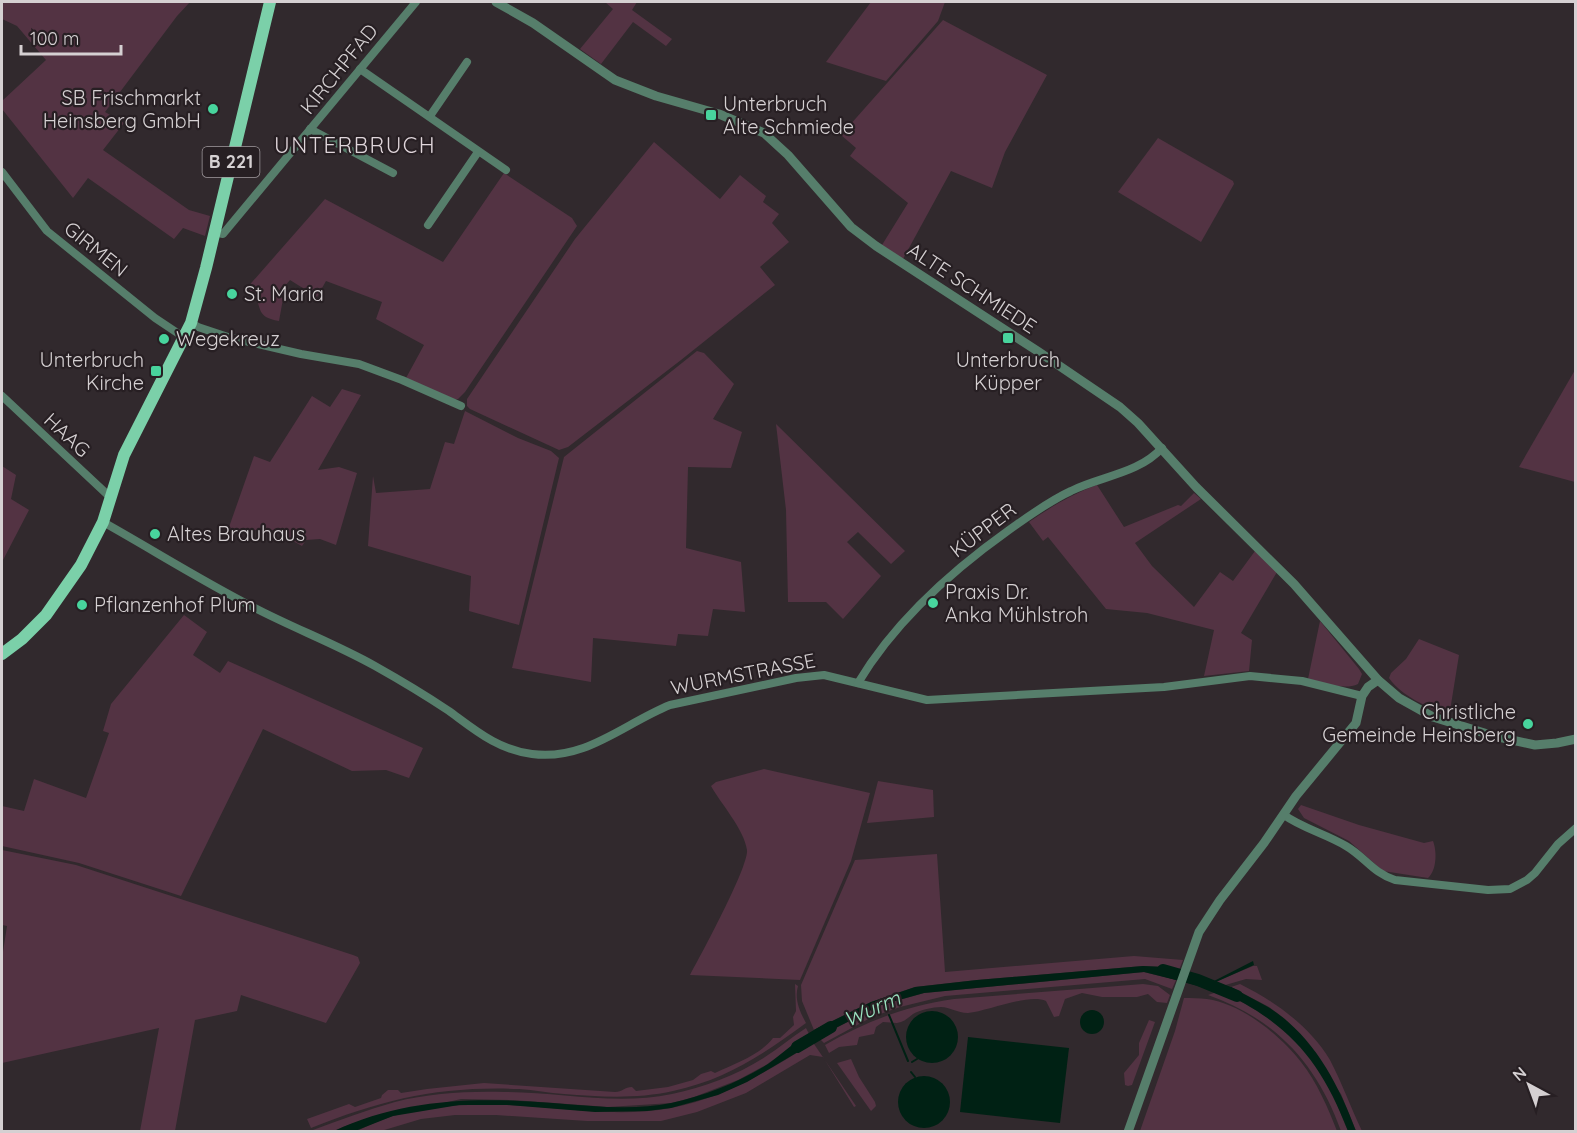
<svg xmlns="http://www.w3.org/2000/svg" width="1577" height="1133" font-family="Quicksand,sans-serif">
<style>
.green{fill:#533343}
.water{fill:#002114}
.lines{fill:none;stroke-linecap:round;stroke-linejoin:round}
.stream{stroke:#002114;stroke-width:2}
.river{stroke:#002114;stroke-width:12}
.minor{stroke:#567e6b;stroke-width:8}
.tertiary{stroke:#567e6b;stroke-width:9}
.primary{stroke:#7bd0a9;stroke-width:12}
.poi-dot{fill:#48d49d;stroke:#271f23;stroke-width:2}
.labels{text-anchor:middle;stroke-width:4.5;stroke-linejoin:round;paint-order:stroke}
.shield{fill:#271f23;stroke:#a19b9e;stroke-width:1.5}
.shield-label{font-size:18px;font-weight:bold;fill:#d5d0d2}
.street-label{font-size:20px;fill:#d5d0d2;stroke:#271f23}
.poi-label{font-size:20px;fill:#d5d0d2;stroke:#271f23;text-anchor:start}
.water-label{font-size:21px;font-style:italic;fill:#9be4c1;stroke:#271f23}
.quarter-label{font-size:22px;letter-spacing:1.5px;fill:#dfd5da;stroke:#271f23}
</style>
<rect width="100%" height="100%" fill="#31292d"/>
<!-- green -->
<g class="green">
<polygon points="2,2 190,2 177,16 105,112 124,123 103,150 189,210 210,216 205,236 183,228 174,239 88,178 73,198 2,109 2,101 46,60 17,26 2,19"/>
<polygon points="605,2 637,2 632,10 672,39 666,46 633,22 601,64 580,49 613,9"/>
<polygon points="871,2 945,2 938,21 886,81 826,62"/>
<polygon points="943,20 1047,75 1005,152 992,188 951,171 903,259 882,245 908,203 850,156 856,148 841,135"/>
<polygon points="1158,138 1233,181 1234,184 1201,242 1118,192"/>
<polygon points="654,142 720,199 740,175 766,196 763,202 779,214 772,223 789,242 760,267 775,285 681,360 568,447 559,450 470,409 467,406 467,399 575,239"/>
<path d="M504,173l68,45 5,8 -112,166 -7,7 -6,1 -46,-22 18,-33 -48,-26 6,-17 -56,-21 -9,16 -27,-17 -12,14 5,5 -4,22c-23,-4 -17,-12 -25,-29l-8,-3 79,-90 118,63z"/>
<polygon points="697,351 704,353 734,384 713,419 742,432 731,468 688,467 686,548 741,562 745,612 713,609 708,636 678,634 676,646 593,638 591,682 512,668 564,457"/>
<polygon points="1575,370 1575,482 1519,467"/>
<polygon points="342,389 361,395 318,470 339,467 357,473 336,545 320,539 306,540 302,546 273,530 228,530 254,456 270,462 312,396 330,407"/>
<polygon points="465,411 518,438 551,451 559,458 519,625 469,611 471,576 368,546 373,476 376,493 430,489 445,442 454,444"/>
<polygon points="776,424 905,551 891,564 858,532 847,542 881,576 843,619 826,602 788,602 786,510"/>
<polygon points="2,466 16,475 11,499 29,510 2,562"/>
<path d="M1097,485l27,42 54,-22 3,1 13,-13 7,6 -66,44 17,23 42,41 26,-35 13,9 22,-30 22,21 -36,61 11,7 -3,31 -45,5 10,-46 -67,-17 -41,-4 -58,-72 -5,4 -14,-19c22,-15 43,-28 68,-37z"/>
<polygon points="184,615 207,632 193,655 220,673 228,661 423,748 409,778 386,770 352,771 263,729 181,896 79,863 2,846 2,806 24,811 34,779 86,798 109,733 103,731 111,704"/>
<path d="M1320,621l39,48 3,5 -4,10c-14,7 -36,-2 -50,-5z"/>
<path d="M1419,639l40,16 -10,62c-20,-10 -47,-20 -60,-39l2,-5 15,-14z"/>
<path d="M764,769l106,24 -19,68 -51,119 -110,-5c11,-20 59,-109 57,-125 -3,-21 -26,-46 -36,-64l5,-4z"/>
<polygon points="878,781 933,790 934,817 867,823"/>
<path d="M1301,805l58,20 65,18 9,-2c4,10 4,29 -5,37l-45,-7 -34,-30 -45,-23 -6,-9z"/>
<polygon points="2,850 76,865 353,955 358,957 360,963 326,1023 241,995 237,1011 195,1020 175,1131 140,1131 159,1028 2,1063 2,958 7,926 2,925"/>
<polygon points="937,854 945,972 1134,956 1183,960 1179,970 1165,967 1143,966 977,980 915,987 871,1002 814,1030 802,1001 801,985 855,860"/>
<polygon points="1253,966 1257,966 1262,980 1246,979 1222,986 1215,982"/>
<polygon points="1144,972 1176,980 1172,989 1145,979 945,996 900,1007 872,1017 824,1043 818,1037 881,1005 924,993"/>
<path d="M795,984l3,2c-4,13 2,26 8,37 -44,32 -79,56 -133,68 -35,8 -73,6 -109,3 -15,-1 -30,-4 -45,-5 -79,-3 -135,10 -208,39l-4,-9 42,-15 6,3 26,-9 1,-3 6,-5h10l3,3 26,-4 57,-6 131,9c7,0 10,-5 17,-5l4,4 32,-4 25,-7 8,-6 10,-3 4,2c21,-10 45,-18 58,-35h7l14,-13 -1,-8 3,-6z"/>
<path d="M1143,984l15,2 12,9 -3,8 -10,-1 -9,-8 -11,3h-35l-20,-4 -17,6 -6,17 -5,1 -8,-16c-17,-8 -58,10 -78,12 -11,0 -18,-6 -27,-6 -8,0 -21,3 -28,7 -5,4 -9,8 -16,9 -5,0 -9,-1 -14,-1l-7,5 -2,7 -15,3 -2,8 -18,2 -10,6 -4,-8c41,-24 82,-39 129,-46z"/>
<path d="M1240,984c34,17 70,42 90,76 12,23 21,48 32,71h-6l-15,-37 -56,-75 -16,-12 -38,-20z"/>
<path d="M1220,991c44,20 84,49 108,93 8,15 13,32 20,47h-7c-24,-67 -65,-112 -133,-136z"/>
<path d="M1184,998c7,0 15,0 23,1 35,5 73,36 94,63 16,20 27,46 36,69h-197l35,-100z"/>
<polygon points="1149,1020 1155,1022 1132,1085 1128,1086 1125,1085 1124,1073 1139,1055 1139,1043"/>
<path d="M806,1028l3,6 -43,31 -28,15 -44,17 -22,6 -64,4 -95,-7 -52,-1 -110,25 -17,7 -21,-1c27,-10 54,-20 82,-28 35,-9 73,-11 109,-10 56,0 112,14 168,2 32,-7 65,-19 93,-37 14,-9 27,-20 41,-29z"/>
<path d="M812,1041l44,65 -2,1 -31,-50 -13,-2 -64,38 -49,19 -36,9h-74l-91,-6h-41l-34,4 -40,12 -26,1c12,-6 25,-12 38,-16 36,-11 76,-12 114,-11 55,2 109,13 164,3 51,-10 94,-35 137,-62z"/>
<polygon points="851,1059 859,1077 875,1102 876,1106 871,1111 837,1063"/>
</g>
<!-- water -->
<g class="water">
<polygon points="1253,961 1254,965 1216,982 1222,986 1211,990 1188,983 1191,974 1210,981 1214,981"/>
<polygon points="1143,966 1165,967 1179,970 1176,980 1144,972 924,993 881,1005 818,1037 814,1030 871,1002 915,987 977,980"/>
<path d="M1231,987c12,7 25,13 37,20 45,28 70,76 88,124h-8c-27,-70 -59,-108 -128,-140z"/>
<circle cx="1092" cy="1022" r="12"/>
<circle cx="932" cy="1037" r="26"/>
<path d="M809,1034l3,7 -4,5 -61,36 -29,13 -47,13 -24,3 -52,1 -88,-7h-48l-66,11 -38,15h-21c70,-33 143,-34 219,-28 39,3 80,8 118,0 33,-7 69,-21 97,-39 14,-10 26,-22 41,-30z"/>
<polygon points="968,1037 1069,1048 1060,1123 960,1112"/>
<circle cx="924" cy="1102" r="26"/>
</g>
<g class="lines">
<!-- stream -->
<g class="stream">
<polyline points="889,1015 908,1061"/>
<polyline points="912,1062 917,1059"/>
<polyline points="911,1072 915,1077"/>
</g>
<!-- river -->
<g class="river">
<polyline points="1163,970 1198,980 1237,996"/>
<polyline points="797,1047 831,1027"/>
</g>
<!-- minor -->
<g class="minor">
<polyline points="360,69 506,170"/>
<polyline points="430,116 467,62"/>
<polyline points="310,129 393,173"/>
<polyline points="2,172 47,231 155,318 179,334 185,335"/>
<polyline points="428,225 478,152"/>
<polyline points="215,232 223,234 416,2"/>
<polyline points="191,323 198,327 228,337 301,354 359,364 402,380 461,406"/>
<polyline points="2,396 110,497"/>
<path d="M103,522c50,28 99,59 150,85 40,21 83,37 122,59 25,14 50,29 74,45 26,19 49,39 83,43 54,7 91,-30 138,-49l126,-27 28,-3 103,25 237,-13 86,-11 52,5 60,15"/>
<path d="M858,683c37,-62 92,-111 151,-153 20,-14 40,-29 62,-39 30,-15 67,-17 91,-43"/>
<path d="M1284,815c18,13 42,19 62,31 19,11 27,27 49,34l93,10 22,-1 17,-9 8,-7 23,-29 18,-16"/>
</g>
<!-- tertiary -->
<g class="tertiary">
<polyline points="496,2 533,23 615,80 656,96 719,114 764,133 788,155 851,227 876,246 1039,352 1120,407 1138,423 1196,487 1294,584 1378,680 1399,698 1433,717 1494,736 1535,745 1557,743 1576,739"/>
<polyline points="1128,1132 1199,932 1220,900 1264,843 1296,796 1356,723 1362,696 1368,687 1378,680"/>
</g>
<!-- primary -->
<polyline class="primary" points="2,654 22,639 46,615 81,565 103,522 124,455 191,323 206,268 270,2"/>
</g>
<!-- markers -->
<g class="poi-dot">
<circle cx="213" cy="109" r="6"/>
<rect x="705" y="109" width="12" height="12" rx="3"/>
<circle cx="232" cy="294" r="6"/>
<rect x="1002" y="332" width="12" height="12" rx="3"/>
<circle cx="164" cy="339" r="6"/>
<rect x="150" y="365" width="12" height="12" rx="3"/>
<circle cx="155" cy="534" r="6"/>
<circle cx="933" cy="603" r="6"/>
<circle cx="82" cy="605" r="6"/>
<circle cx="1528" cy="724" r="6"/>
</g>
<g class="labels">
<!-- shield labels -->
<rect class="shield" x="202.5" y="147" width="57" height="30" rx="4.5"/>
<g class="shield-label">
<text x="231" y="168">B 221</text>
</g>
<!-- street labels -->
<g class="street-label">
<text transform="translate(339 69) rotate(-51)" y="7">KIRCHPFAD</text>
<text transform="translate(96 249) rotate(39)" y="7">GIRMEN</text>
<text transform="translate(972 288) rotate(33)" y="7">ALTE SCHMIEDE</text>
<text transform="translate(67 435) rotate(43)" y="7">HAAG</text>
<text transform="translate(983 530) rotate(-37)" y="7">KÜPPER</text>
<text transform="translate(743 674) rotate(-11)" y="7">WURMSTRASSE</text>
</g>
<!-- poi labels -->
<g class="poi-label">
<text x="201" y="105" text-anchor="end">SB Frischmarkt<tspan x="201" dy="23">Heinsberg GmbH</tspan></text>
<text x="723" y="111">Unterbruch<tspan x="723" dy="23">Alte Schmiede</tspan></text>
<text x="244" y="301">St. Maria</text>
<text x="176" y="346">Wegekreuz</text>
<text x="144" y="367" text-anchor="end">Unterbruch<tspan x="144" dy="23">Kirche</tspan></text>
<text x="1008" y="367" text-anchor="middle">Unterbruch<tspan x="1008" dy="23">Küpper</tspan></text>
<text x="167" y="541">Altes Brauhaus</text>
<text x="945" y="599">Praxis Dr.<tspan x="945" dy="23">Anka Mühlstroh</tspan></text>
<text x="94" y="612">Pflanzenhof Plum</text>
<text x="1516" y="719" text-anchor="end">Christliche<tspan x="1516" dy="23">Gemeinde Heinsberg</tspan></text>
</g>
<!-- water labels -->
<g class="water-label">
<text transform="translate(872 1009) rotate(-24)" y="7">Wurm</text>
</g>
<!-- quarter labels -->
<g class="quarter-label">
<text x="355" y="153">UNTERBRUCH</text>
</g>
</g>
<!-- border -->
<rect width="1577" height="1133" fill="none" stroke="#d5d0d2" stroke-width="6"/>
<!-- north arrow -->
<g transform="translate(1529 1085) rotate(319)" stroke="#271f23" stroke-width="4.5" paint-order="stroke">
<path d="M0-4.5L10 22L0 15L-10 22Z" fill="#d5d0d2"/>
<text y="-9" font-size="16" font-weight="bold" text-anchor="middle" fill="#d5d0d2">N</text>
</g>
<!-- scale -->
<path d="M21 45v9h100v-9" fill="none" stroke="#d5d0d2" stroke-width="3"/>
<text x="30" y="45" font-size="18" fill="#d5d0d2" stroke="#271f23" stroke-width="4.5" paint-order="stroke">100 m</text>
</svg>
